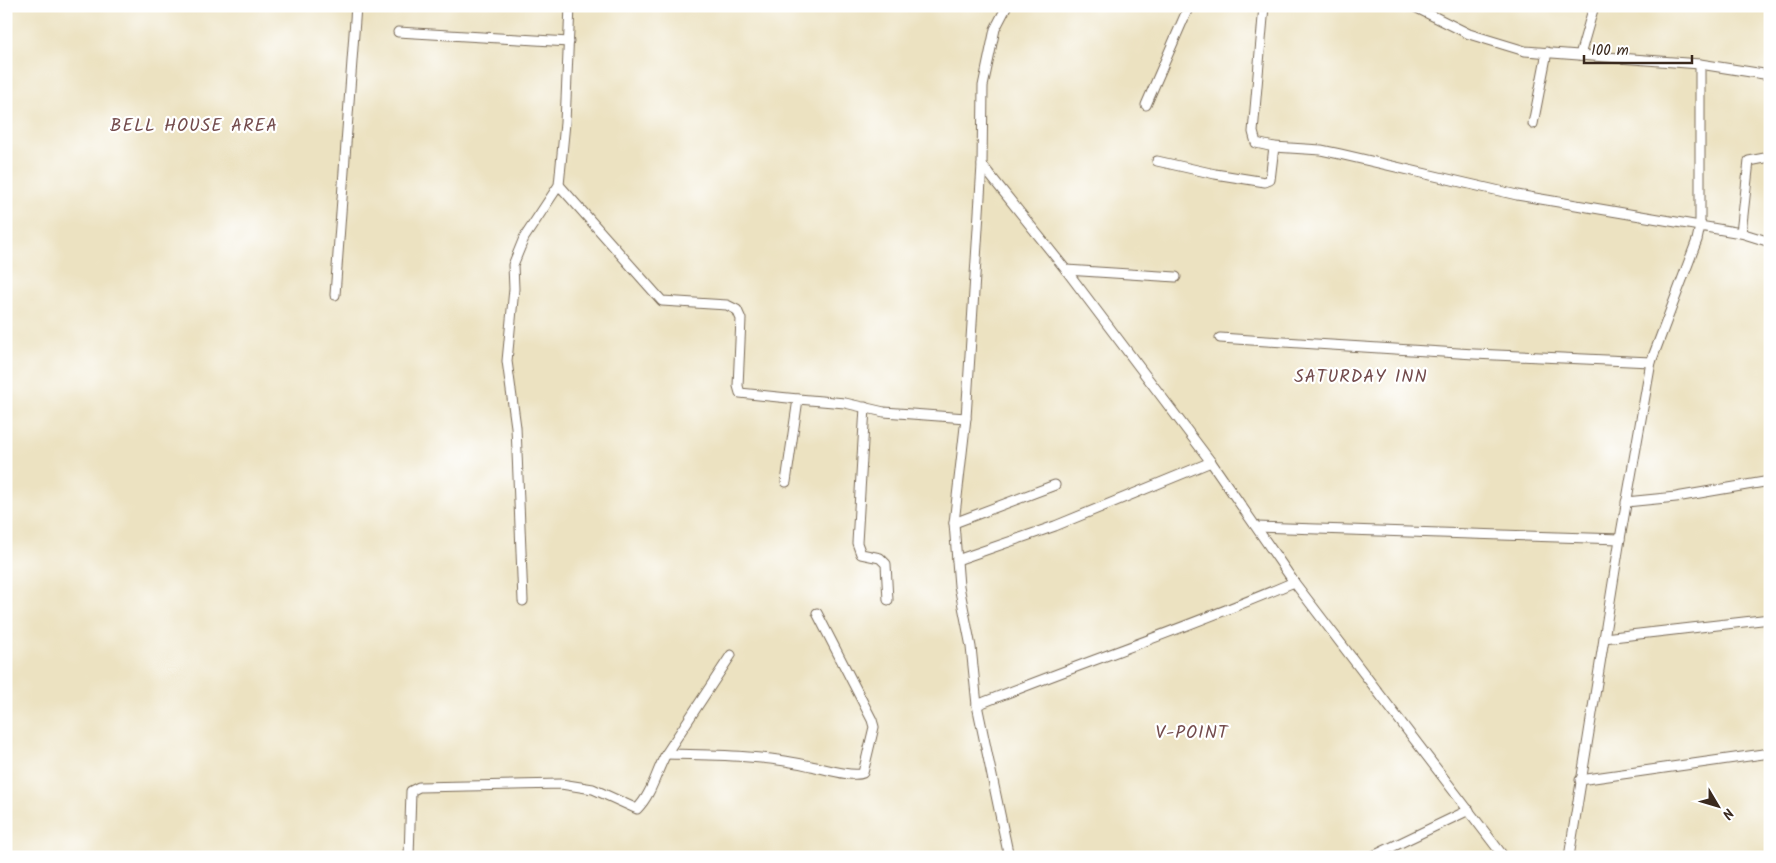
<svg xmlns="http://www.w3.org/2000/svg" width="1776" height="863" font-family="Kalam,sans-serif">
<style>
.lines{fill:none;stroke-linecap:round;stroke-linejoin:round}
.minor-casing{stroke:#796a57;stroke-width:11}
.minor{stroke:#fff;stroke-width:9}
.labels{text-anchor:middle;stroke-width:4.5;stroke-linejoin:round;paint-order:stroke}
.quarter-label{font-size:18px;letter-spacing:1px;fill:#734b4c;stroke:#fff}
</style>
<rect width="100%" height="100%" fill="#fff"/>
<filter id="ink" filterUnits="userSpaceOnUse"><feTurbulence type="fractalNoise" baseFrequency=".02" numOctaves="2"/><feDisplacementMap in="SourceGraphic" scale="10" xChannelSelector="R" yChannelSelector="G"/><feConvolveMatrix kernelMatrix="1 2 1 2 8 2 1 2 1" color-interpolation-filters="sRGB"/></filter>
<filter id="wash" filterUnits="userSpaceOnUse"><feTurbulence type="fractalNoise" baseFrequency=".0096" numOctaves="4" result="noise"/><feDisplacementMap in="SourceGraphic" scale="20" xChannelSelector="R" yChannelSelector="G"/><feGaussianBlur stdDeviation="1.12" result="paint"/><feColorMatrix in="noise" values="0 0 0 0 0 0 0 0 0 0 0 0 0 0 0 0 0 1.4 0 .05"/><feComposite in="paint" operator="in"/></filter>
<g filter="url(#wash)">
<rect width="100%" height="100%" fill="#ece2c1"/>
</g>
<g filter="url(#ink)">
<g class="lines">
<defs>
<g id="minor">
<polyline points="1007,6 995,29 983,86 982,165 966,418 954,523 959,586 971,647 977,705 1009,857"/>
<polyline points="1413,6 1469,34 1525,51 1700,64"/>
<polyline points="398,32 569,42"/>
<polyline points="1580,55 1594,6"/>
<polyline points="1146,105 1189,6"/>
<polyline points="1533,124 1547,52"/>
<polyline points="1274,147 1321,150 1340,154 1517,195 1741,233 1770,242"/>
<polyline points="1157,161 1215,174 1265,182 1270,180 1274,147 1256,143 1253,132 1264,6"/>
<polyline points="982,165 1066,270 1211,462 1294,582 1504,857"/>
<polyline points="559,185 662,301 727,305 737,310 741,319 738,386 740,393 798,399"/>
<polyline points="1741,233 1749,161 1770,157"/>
<polyline points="1066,270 1176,277"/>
<polyline points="335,295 356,6"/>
<polyline points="1220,338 1474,354 1651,362"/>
<polyline points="865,407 857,543 861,554 880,558 886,564 888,600"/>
<polyline points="786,482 798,399 845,403 884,412 966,418"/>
<polyline points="1626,502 1676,497 1770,481"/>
<polyline points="954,523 1055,485"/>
<polyline points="1257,527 1620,539"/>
<polyline points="957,560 1055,526 1211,462"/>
<polyline points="523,601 516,427 507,361 514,289 513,265 524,238 559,185 565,123 570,6"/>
<polyline points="1604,638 1770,619"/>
<path d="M977,705c105,-42 213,-78 317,-123"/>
<path d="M666,754c48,1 98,1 145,12 12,2 42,12 52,7l11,-46 -2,-7 -55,-107"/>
<polyline points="1580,780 1770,753"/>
<path d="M409,857l2,-66 8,-4 142,-3 32,5 44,20c15,-15 19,-37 29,-55l65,-99"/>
<polyline points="1371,857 1469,810"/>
<polyline points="1569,857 1620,539 1651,362 1697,240 1700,226 1700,64 1770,75"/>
</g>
</defs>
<!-- minor casing -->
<use href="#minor" class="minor-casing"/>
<!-- minor -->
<use href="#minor" class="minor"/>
</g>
</g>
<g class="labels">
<!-- quarter labels -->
<g class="quarter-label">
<text x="194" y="131">BELL HOUSE AREA</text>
<text x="1361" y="382">SATURDAY INN</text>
<text x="1192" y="738">V-POINT</text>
</g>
</g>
<!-- margin -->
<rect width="1776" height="863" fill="none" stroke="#fff" stroke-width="25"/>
<!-- north arrow -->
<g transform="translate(1718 806) rotate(128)" stroke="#ffffff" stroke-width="4" paint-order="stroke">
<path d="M0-4L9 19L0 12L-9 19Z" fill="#3b2a1e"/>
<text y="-8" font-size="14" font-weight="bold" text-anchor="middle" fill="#3b2a1e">N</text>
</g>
<!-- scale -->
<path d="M1584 55v8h108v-8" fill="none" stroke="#3b2a1e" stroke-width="2.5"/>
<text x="1591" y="55" font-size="15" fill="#3b2a1e" stroke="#ffffff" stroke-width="4" paint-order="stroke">100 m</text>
</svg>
